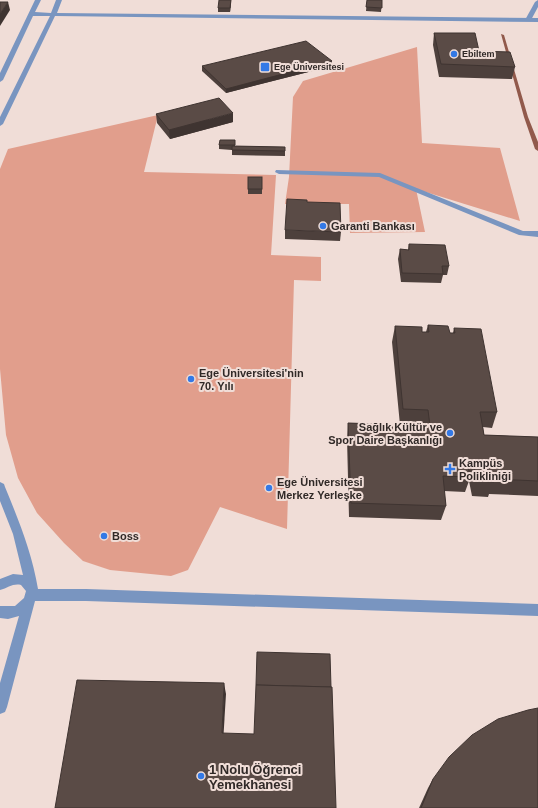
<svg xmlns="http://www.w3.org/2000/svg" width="538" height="808" font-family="Arial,sans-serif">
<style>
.green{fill:#e19e8c}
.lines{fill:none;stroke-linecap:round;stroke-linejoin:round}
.stream{fill:#91594b;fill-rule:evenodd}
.service{fill:#7995c0;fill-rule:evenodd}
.pedestrian{fill:#7995c0;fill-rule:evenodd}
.minor{fill:#7995c0;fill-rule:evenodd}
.wall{fill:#4d403c}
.shaded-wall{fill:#3f3431}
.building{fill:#5a4b46;stroke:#3f3431}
.poi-dot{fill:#3379e6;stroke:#f0ddd7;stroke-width:1.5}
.labels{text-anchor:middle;stroke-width:4;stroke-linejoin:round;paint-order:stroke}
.far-poi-label{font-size:9px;font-weight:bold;fill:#302927;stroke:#f0ddd7;text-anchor:start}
.poi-label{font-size:11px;font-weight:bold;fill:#302927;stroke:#f0ddd7;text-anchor:start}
.near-poi-label{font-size:13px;font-weight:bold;fill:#302927;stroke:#f0ddd7;text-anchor:start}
</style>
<rect width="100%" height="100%" fill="#f0ddd7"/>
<!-- green -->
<g class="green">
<polygon points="417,47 422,143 500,148 520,221 416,189 425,232 350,233 349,204 285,204 289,177 293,97 303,81"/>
<polygon points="158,115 144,172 276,175 271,255 321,257 321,281 294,280 287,529 220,507 188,570 171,576 110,570 83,561 64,543 37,513 18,478 6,435 0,369 0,169 8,149"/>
</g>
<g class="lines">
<!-- stream -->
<polygon class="stream" points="501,34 504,35 528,117 538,142 538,151 535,149 524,117"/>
<!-- service -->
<polygon class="service" points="538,0 538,7 531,20 526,21 525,20 535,2"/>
<!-- pedestrian -->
<polygon class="pedestrian" points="276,170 380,173 523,231 538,231 538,237 519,235 379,177 279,174 275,172"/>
<!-- minor -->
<g class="minor">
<polygon points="35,0 41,0 35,12 51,13 56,0 62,0 57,13 538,18 538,22 55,16 3,124 0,126 0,117 50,16 33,16 3,80 0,82 0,73"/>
<path d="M0,482l4,2 1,3c14,34 27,66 33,102h48l452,15v12l-452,-15h-51l-28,106 -2,5 -5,2v-31l19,-67 -11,3 -8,-1v-12h15l9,-8 2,-7 -5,-6c-8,-2 -13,3 -21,5v-11l13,-5 10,1 -10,-41 -13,-33z"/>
</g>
</g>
<!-- wall -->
<g class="wall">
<polygon points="231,0 231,3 230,12 218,12 218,8"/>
<polygon points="367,0 382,0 381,12 366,11"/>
<polygon points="434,33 515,67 512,79 439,77 433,45"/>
<polygon points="202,66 332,66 226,93 202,71"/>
<polygon points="156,114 233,122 170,139 157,123"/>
<polygon points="235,140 235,146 285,147 285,156 232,155 232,150 219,149 219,145"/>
<rect x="248" y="177" width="14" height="17"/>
<polygon points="285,230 341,232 340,241 285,239"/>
<polygon points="409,244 449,266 447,275 443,275 441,283 401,282 398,259 400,249 408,250"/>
<polygon points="428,325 450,333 453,333 454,328 497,412 492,428 483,427 484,435 538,437 538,496 489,494 488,497 472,496 469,481 465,492 444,491 446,506 441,520 349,517 347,439 348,423 424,426 400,425 392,342 395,326 422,332 426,332"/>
<polygon points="433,779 538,808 419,808 428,788"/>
</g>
<!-- shaded-wall -->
<g class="shaded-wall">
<polygon points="231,0 231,3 230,12 230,8"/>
<polygon points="8,2 10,10 0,26 0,14"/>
<polygon points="332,61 332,66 226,93 226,89"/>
<polygon points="233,113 233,122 170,139 169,130"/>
<polygon points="224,683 226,694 223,743 222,733"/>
</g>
<!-- building -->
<g class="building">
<polygon points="219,0 231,0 230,8 218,8"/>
<polygon points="367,0 382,0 382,8 366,7"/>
<polygon points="0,2 8,2 0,14"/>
<polygon points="434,33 475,33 479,51 510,52 515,67 441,64"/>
<polygon points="306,41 332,61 226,89 202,66"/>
<polygon points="219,98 233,113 169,130 156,114"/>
<polygon points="220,140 235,140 235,145 219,145"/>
<polygon points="232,146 285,147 285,151 232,150"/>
<rect x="248" y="177" width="14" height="12"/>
<polygon points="287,199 307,200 307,202 340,203 341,232 285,230"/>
<polygon points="409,244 445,245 449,266 442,266 443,274 402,273 400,249 409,250"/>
<polygon points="428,325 448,326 450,333 455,333 454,328 481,329 497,412 480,412 484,435 538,437 538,481 494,479 494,482 477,481 474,466 468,466 470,477 443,476 446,506 351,503 348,423 430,426 428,410 403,409 395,326 422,327 422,332 429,332"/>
<polygon points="257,652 330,654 331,687 256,685"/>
<polygon points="77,680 224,683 222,733 254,734 256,685 332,687 336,808 55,808"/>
<polygon points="538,708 538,808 421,808 433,779 449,757 472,735 498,719 528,710"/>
</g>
<!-- markers -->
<g class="poi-dot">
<circle cx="454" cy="54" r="4"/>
<rect x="260" y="62" width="10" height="10" rx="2"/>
<circle cx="323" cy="226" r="4"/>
<circle cx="191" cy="379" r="4"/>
<circle cx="450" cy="433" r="4"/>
<path d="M448 463h4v4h4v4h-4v4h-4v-4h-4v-4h4z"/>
<circle cx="269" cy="488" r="4"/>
<circle cx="104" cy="536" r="4"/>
<circle cx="201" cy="776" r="4"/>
</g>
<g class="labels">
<!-- far-poi labels -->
<g class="far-poi-label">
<text x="462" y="57">Ebiltem</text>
<text x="274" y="70">Ege Üniversitesi</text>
</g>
<!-- poi labels -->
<g class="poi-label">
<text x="331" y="230">Garanti Bankası</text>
<text x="199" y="377">Ege Üniversitesi'nin<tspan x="199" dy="13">70. Yılı</tspan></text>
<text x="442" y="431" text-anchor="end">Sağlık Kültür ve<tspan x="442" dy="13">Spor Daire Başkanlığı</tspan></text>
<text x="459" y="467">Kampüs<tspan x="459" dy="13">Polikliniği</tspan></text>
<text x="277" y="486">Ege Üniversitesi<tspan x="277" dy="13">Merkez Yerleşke</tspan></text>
<text x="112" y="540">Boss</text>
</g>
<!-- near-poi labels -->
<g class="near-poi-label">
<text x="209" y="774">1 Nolu Öğrenci<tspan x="209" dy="15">Yemekhanesi</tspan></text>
</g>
</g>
</svg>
